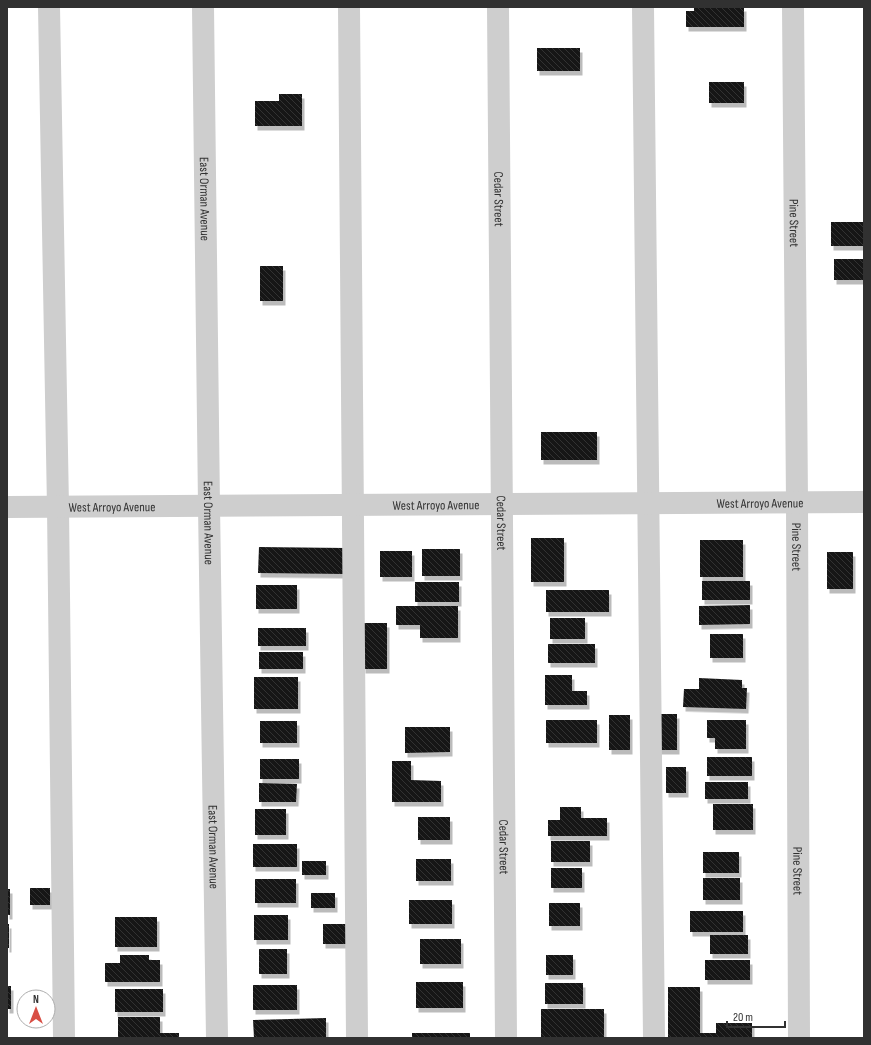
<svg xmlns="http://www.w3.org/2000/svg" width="871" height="1045" font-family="'Sofia Sans Condensed',sans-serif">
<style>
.building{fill:url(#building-back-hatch);filter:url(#shadow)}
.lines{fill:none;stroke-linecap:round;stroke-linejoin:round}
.minor{stroke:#cecece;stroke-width:22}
.labels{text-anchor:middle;stroke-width:4;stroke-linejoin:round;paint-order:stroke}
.street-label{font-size:13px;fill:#313131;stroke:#fff}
</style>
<defs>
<pattern id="building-back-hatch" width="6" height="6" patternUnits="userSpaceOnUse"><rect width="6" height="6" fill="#181818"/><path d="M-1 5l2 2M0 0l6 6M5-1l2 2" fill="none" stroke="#313131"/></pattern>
<filter id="shadow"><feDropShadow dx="2.5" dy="4.5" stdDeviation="0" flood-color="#0004"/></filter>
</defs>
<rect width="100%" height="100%" fill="#fff"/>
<!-- building -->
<g class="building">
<polygon points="694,7 744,7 744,27 686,27 686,11 694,11"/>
<rect x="537" y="48" width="43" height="23"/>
<rect x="709" y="82" width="35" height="21"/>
<polygon points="279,94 302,94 302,126 255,126 255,101 279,101"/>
<rect x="831" y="222" width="33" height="24"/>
<rect x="834" y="259" width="30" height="21"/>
<rect x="260" y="266" width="23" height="35"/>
<rect x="541" y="432" width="56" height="28"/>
<rect x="531" y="538" width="33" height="44"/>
<rect x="700" y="540" width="43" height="37"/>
<polygon points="259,547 345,548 345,574 258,573"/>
<rect x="422" y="549" width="38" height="27"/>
<rect x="380" y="551" width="32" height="26"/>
<rect x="827" y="552" width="26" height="37"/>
<rect x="702" y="581" width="48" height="19"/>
<rect x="415" y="582" width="44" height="20"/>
<rect x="256" y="585" width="41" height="24"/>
<rect x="546" y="590" width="63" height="22"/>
<polygon points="750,605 750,624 699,625 699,606"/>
<polygon points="396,606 458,606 458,638 420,638 420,625 396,625"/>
<rect x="550" y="618" width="35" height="21"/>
<rect x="363" y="623" width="24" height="46"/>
<rect x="258" y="628" width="48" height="18"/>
<rect x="710" y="634" width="33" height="24"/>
<rect x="548" y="644" width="47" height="19"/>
<rect x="259" y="652" width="44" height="17"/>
<polygon points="545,675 572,675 572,691 587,691 587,705 545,705"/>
<rect x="254" y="677" width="44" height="32"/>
<polygon points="699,678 742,680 742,688 747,688 746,709 683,707 684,689 699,689"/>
<rect x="653" y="714" width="24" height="36"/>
<rect x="609" y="715" width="21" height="35"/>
<rect x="546" y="720" width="51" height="23"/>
<polygon points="707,720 746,720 746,749 715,749 715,738 707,738"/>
<rect x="260" y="721" width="37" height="22"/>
<polygon points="405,727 450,727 450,752 405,753"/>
<rect x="707" y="757" width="45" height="19"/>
<rect x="260" y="759" width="39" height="20"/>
<polygon points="392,761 411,761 411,780 441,781 441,802 392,802"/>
<rect x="666" y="767" width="20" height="26"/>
<rect x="705" y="782" width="43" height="17"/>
<polygon points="259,783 297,784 296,802 259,802"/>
<rect x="713" y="804" width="40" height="26"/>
<polygon points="560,807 581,807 581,818 607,818 607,836 548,836 548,820 560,820"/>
<rect x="255" y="809" width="31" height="26"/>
<rect x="418" y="817" width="32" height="23"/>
<rect x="551" y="841" width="39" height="21"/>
<rect x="253" y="844" width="44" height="23"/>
<rect x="703" y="852" width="36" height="21"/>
<rect x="416" y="859" width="35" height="22"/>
<rect x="302" y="861" width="24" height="14"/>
<rect x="551" y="868" width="31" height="20"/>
<rect x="703" y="878" width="37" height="22"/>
<rect x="255" y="879" width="41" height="24"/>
<rect x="30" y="888" width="20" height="17"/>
<rect x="7" y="889" width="3" height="26"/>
<rect x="311" y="893" width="24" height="15"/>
<rect x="409" y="900" width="43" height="24"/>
<rect x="549" y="903" width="31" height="23"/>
<rect x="690" y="911" width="53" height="21"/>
<rect x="254" y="915" width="34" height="25"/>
<rect x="115" y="917" width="42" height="30"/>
<rect x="7" y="924" width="2" height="24"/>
<rect x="323" y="924" width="24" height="20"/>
<rect x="710" y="935" width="38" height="19"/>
<rect x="420" y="939" width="41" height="25"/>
<rect x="259" y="949" width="28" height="25"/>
<polygon points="120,955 149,955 149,960 160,960 160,982 105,982 105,963 120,963"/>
<rect x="546" y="955" width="27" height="20"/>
<rect x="705" y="960" width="45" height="20"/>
<rect x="416" y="982" width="47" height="26"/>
<rect x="545" y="983" width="38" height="21"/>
<rect x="253" y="985" width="44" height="25"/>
<rect x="7" y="986" width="4" height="23"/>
<polygon points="668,987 700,987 700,1033 716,1033 716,1023 752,1023 752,1038 668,1038"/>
<rect x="115" y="989" width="48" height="23"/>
<rect x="541" y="1009" width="63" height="29"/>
<polygon points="118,1017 160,1017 160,1033 179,1033 179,1038 118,1038"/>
<polygon points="326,1018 326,1038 254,1038 253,1020"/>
<rect x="412" y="1033" width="58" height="5"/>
</g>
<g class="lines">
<!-- minor -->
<g class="minor">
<polyline points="49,7 58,507 64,1038"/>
<path id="s1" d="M203,7l6,499 8,532"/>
<polyline points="349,7 357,1038"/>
<path id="s2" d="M498,7l8,1031"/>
<polyline points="643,7 654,1038"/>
<path id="s3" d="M793,7l4,495 2,536"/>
<path id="s4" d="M7,507l857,-5"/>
</g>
</g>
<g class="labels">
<!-- street labels -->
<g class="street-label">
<text dy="5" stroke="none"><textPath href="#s1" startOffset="192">East Orman Avenue</textPath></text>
<text dy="5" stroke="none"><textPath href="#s2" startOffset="192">Cedar Street</textPath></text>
<text dy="5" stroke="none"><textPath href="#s3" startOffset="216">Pine Street</textPath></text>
<text dy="5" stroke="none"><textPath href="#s4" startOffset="753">West Arroyo Avenue</textPath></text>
<text dy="5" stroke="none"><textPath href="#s4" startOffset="429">West Arroyo Avenue</textPath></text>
<text dy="5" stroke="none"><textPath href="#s4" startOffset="105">West Arroyo Avenue</textPath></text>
<text dy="5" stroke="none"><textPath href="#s1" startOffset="516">East Orman Avenue</textPath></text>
<text dy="5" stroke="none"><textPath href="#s2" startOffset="516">Cedar Street</textPath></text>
<text dy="5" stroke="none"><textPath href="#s3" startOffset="540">Pine Street</textPath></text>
<text dy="5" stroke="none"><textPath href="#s1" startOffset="840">East Orman Avenue</textPath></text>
<text dy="5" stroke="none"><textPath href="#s2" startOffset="840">Cedar Street</textPath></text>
<text dy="5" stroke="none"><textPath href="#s3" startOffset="864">Pine Street</textPath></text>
</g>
</g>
<!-- border -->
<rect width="871" height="1045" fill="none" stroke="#313131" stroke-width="16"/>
<!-- north arrow -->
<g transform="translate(36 1009)"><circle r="19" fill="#ffffff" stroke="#adadad"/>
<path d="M0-3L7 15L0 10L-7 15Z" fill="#d84e44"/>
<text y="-6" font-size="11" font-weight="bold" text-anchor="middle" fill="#313131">N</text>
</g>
<!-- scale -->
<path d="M727 1021v6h58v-6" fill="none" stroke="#313131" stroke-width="2"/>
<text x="733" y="1021" font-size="12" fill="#313131" stroke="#ffffff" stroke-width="3" paint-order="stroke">20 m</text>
</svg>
